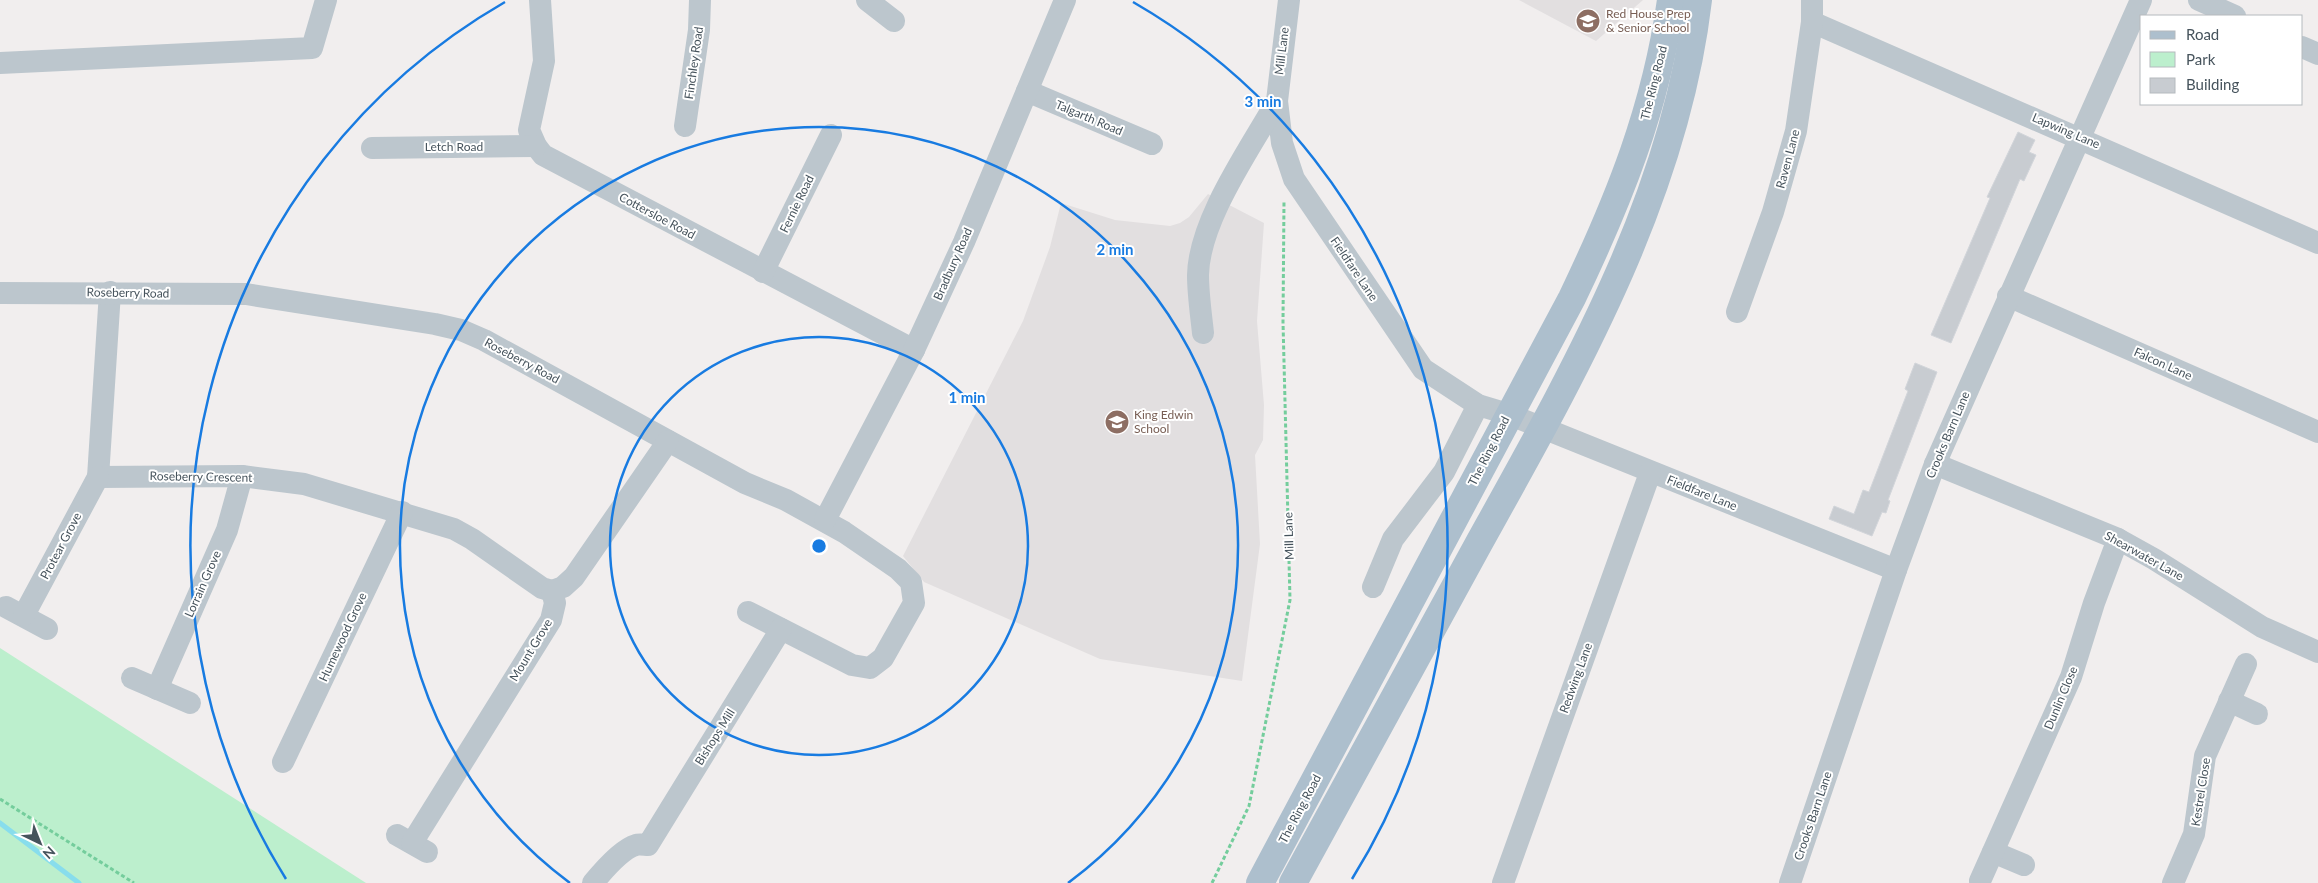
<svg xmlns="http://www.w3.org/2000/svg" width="2318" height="883" font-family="Lato,sans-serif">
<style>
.education{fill:#e2dfe0}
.green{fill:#bcefcd}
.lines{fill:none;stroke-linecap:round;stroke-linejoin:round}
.stream{stroke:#88ddec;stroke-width:5}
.building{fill:#c8ccd1;stroke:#d2d5da}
.path{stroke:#74cd9c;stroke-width:3;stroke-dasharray:4 2.5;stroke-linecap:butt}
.minor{stroke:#bcc6cd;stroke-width:22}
.major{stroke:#adbfcd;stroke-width:28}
.ring{fill:none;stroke:#187be1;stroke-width:2.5}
.labels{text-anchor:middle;stroke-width:4;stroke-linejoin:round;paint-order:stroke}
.education-label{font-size:12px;fill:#785e54;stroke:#fff;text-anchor:start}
.street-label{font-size:12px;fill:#46535c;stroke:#fff}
.centre{fill:#187be1;stroke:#fff;stroke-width:2.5}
.ring-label{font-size:15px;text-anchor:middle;font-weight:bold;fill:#187be1;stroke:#fff;stroke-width:4;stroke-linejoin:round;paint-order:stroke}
</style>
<rect width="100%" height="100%" fill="#f1eeee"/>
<!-- education -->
<g class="education">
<polygon points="1519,0 1643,0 1596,41"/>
<polygon points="1208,194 1264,223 1257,321 1264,405 1263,440 1255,455 1260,544 1242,681 1100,659 924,582 903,556 1023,321 1050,247 1061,203 1115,220 1170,226 1180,223 1189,217"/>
</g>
<!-- green -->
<polygon class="green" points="0,648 366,883 0,883"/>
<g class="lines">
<!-- stream -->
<polyline class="stream" points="0,823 79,883"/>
</g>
<!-- building -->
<g class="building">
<polygon points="2018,132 2035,140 2029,152 2036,155 2024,181 2020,179 1951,343 1931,335 1990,198 1987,197"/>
<polygon points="1915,363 1937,372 1888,500 1890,501 1886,513 1882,512 1872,536 1829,519 1834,506 1854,514 1863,490 1869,492 1908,391 1905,389"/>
</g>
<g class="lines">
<!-- path -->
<g class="path">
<polyline points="0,799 134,883"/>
<polyline points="1212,883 1249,806 1290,600 1283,322 1284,201"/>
</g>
<!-- minor -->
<g class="minor">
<polyline points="540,0 544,61 529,130 536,146 543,155 914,350"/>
<polyline points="867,0 894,21"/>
<polyline points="1289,0 1277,101 1282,143 1294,179 1423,369 1478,405 1508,414 1896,570"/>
<polyline points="2199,0 2235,16"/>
<polyline points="1812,22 2318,243"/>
<polyline points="2302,47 2318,54"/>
<polyline points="0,63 312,48 326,0"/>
<polyline points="1027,91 1152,144"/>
<polyline points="685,126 699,30 700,0"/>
<polyline points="372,148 536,146"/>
<polyline points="763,272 831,135"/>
<polyline points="110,292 98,477 242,476 304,484 454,529 472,539 542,588 552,591"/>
<polyline points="0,293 246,294 435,324 461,330 484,340 745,483 786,500 844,532 898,569 911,582 914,603 883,658 870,668 852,665 748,612"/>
<polyline points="2008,296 2318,432"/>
<polyline points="1737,312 1773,212 1796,131 1812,22 1812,0"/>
<path d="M1203,333c-2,-19 -5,-39 -5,-58 1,-55 52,-126 79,-174"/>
<polyline points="1935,464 2118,539 2154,559 2262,627 2318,652"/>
<polyline points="825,520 914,350 964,242 1065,0"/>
<polyline points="1373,587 1393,539 1444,472 1478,405"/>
<polyline points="6,607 47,629"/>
<polyline points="24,615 98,477"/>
<polyline points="132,678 190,703"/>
<polyline points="157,689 227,530 242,476"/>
<polyline points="2229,701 2257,714"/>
<polyline points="283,762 402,512"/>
<polyline points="397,835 427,852"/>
<polyline points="412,843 551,620 555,603 552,591 563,587 574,577 668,441"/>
<polyline points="1993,852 2024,865"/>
<polyline points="1980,881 2071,677 2094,603 2118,539"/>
<path d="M593,883c9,-11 29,-34 43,-38 3,-1 9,0 12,0l133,-216"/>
<polyline points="1503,883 1650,473"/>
<polyline points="1790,883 1896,570 1935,464 2141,0"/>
<polyline points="2173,883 2194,834 2205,756 2246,664"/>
</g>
<!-- major -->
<g class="major">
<path d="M1260,883l312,-585c47,-98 84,-190 99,-298"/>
<path d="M1293,883c62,-113 124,-227 186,-340 95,-171 196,-346 219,-543"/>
</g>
</g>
<!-- distance rings -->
<g class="ring">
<circle cx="819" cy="546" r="209"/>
<path d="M570 883A419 419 0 1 1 1068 883"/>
<path d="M286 879A628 628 0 0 1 505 2M1133 2A628 628 0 0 1 1352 879"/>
</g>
<!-- icons -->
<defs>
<symbol id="school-disc" viewBox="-11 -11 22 22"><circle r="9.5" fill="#8d6e63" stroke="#fff"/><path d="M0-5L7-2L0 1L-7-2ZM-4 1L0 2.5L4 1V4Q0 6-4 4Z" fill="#fff"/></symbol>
</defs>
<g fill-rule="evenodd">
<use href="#school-disc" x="1574" y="7" width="28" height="28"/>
<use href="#school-disc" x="1103" y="408" width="28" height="28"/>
</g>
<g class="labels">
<!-- education labels -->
<g class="education-label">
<text x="1606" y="18">Red House Prep<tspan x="1606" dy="14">&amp; Senior School</tspan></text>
<text x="1134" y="419">King Edwin<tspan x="1134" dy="14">School</tspan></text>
</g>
<!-- street labels -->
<g class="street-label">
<text transform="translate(1282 51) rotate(-83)" y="4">Mill Lane</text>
<text transform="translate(694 63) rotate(-82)" y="4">Finchley Road</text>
<text transform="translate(1654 83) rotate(-76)" y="4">The Ring Road</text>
<text transform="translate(1089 118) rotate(23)" y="4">Talgarth Road</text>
<text transform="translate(2066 131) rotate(23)" y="4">Lapwing Lane</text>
<text x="454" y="151">Letch Road</text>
<text transform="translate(1788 159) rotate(-75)" y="4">Raven Lane</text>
<text transform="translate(797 204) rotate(-64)" y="4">Fernie Road</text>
<text transform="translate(657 216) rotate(28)" y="4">Cottersloe Road</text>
<text transform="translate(953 264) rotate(-66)" y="4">Bradbury Road</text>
<text transform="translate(1354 269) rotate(56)" y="4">Fieldfare Lane</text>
<text transform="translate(128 293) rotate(1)" y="4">Roseberry Road</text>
<text transform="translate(522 361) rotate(28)" y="4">Roseberry Road</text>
<text transform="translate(2163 364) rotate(24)" y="4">Falcon Lane</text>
<text transform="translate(1948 435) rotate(-67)" y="4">Crooks Barn Lane</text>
<text transform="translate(1489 451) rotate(-63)" y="4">The Ring Road</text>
<text transform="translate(201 477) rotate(1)" y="4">Roseberry Crescent</text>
<text transform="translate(1702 493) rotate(22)" y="4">Fieldfare Lane</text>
<text transform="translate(1289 536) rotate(-92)" y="4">Mill Lane</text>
<text transform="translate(61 546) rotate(-62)" y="4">Protear Grove</text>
<text transform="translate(2144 556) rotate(29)" y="4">Shearwater Lane</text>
<text transform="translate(203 584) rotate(-66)" y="4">Lorrain Grove</text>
<text transform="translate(343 637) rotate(-65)" y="4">Humewood Grove</text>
<text transform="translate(531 650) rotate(-59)" y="4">Mount Grove</text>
<text transform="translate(1576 678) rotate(-70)" y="4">Redwing Lane</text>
<text transform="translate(2061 698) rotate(-67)" y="4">Dunlin Close</text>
<text transform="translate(715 737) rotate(-58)" y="4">Bishops Mill</text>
<text transform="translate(2201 792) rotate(-81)" y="4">Kestrel Close</text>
<text transform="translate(1300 809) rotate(-62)" y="4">The Ring Road</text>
<text transform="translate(1813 816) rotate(-71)" y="4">Crooks Barn Lane</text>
</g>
</g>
<circle cx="819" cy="546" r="8" class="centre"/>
<g class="ring-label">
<text x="1263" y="107">3 min</text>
<text x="1115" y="255">2 min</text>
<text x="967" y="403">1 min</text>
</g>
<!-- legend -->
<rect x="2140" y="15" width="162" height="90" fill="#ffffff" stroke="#b5babe"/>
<rect x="2150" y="31" width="25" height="8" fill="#adbfcd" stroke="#b5babe"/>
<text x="2186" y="40" font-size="15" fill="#46535c">Road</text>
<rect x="2150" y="52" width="25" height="15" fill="#bcefcd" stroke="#b5babe"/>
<text x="2186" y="65" font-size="15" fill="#46535c">Park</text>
<rect x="2150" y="78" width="25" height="15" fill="#c8ccd1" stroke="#b5babe"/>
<text x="2186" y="90" font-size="15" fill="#46535c">Building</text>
<!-- north arrow -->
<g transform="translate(40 843) rotate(137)" stroke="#ffffff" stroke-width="4" paint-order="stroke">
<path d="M0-4L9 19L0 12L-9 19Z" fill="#46535c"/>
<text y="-8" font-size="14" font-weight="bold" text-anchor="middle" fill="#46535c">N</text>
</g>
</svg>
